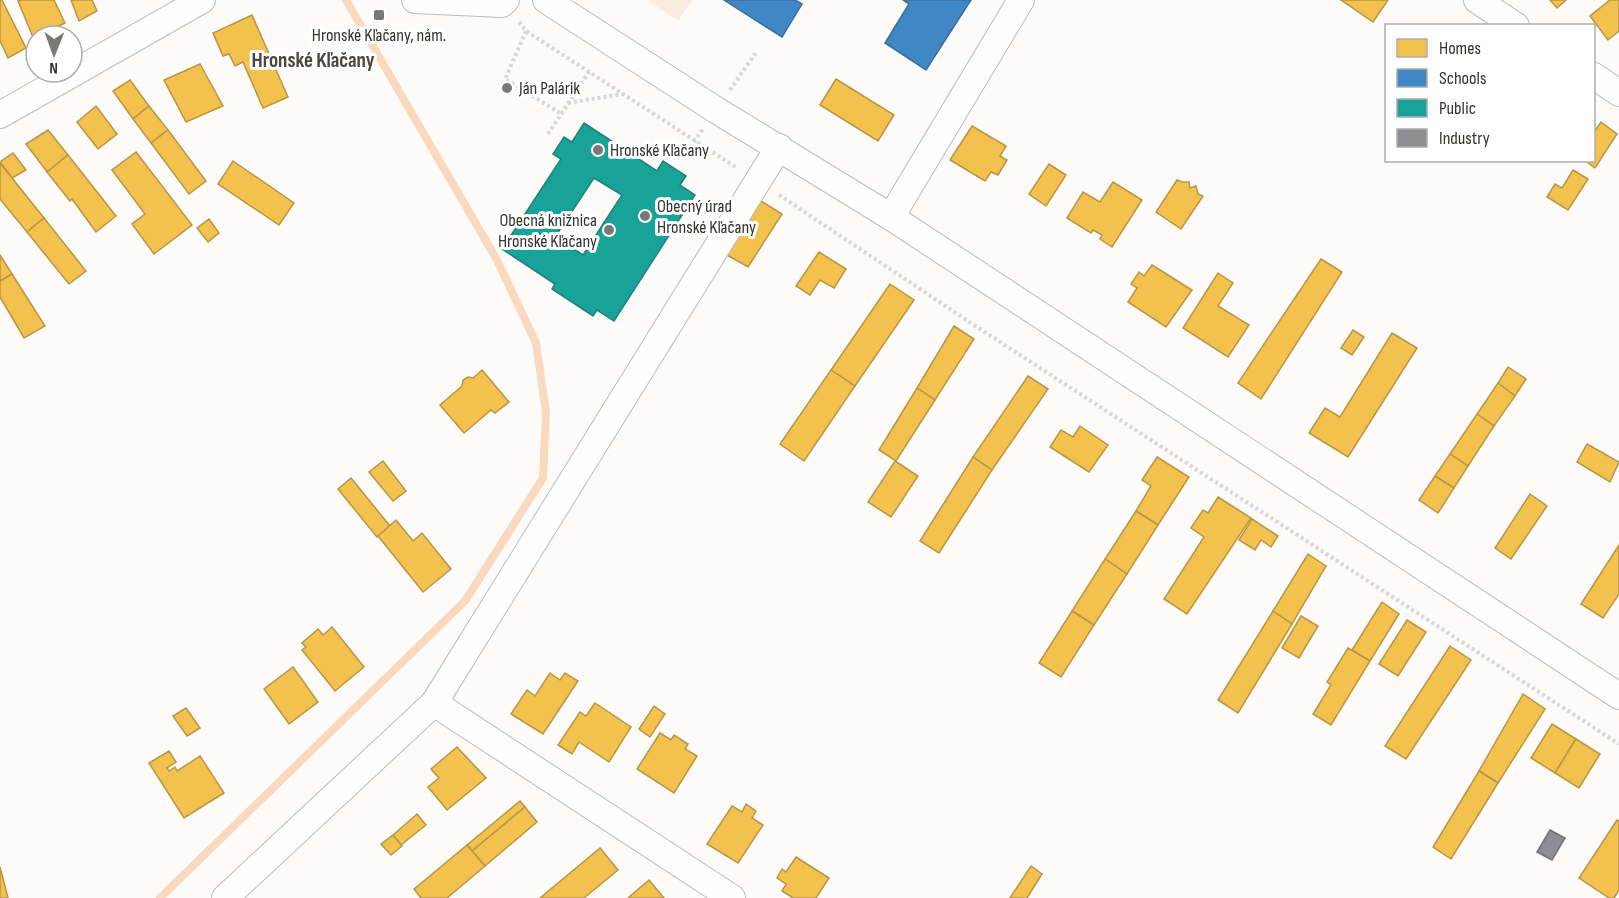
<svg xmlns="http://www.w3.org/2000/svg" width="1619" height="898" font-family="'Sofia Sans Condensed',sans-serif">
<style>
.green{fill:#faece0}
.homes{fill:#f2c14e;stroke:#b99644;stroke-width:1.5}
.schools{fill:#3f88c5;stroke:#3c6e98;stroke-width:1.5}
.public{fill:#17a398;stroke:#208178;stroke-width:1.5;fill-rule:evenodd}
.industry{fill:#8d8d92;stroke:#727174;stroke-width:1.5}
.lines{fill:none;stroke-linecap:round;stroke-linejoin:round}
.stream{stroke:#fad9be;stroke-width:8}
.minor-casing{stroke:#bebcba;stroke-width:28}
.path{stroke:#d8d7d7;stroke-width:4;stroke-dasharray:3 3;stroke-linecap:butt}
.minor{stroke:#fffefe;stroke-width:26}
.poi-dot{fill:#7a7875;stroke:#fff;stroke-width:2}
.labels{text-anchor:middle;stroke-width:6;stroke-linejoin:round;paint-order:stroke}
.poi-label{font-size:18px;fill:#34312e;stroke:#fff;text-anchor:start}
.quarter-label{font-size:21px;font-weight:bold;fill:#4b443f;stroke:#fff}
</style>
<rect width="100%" height="100%" fill="#fdfbf9"/>
<!-- green -->
<polygon class="green" points="647,0 692,0 678,21"/>
<!-- homes -->
<g class="homes">
<polygon points="0,0 2,0 26,48 8,58 0,41"/>
<polygon points="21,0 54,0 65,23 33,37 18,1"/>
<polygon points="71,0 92,0 97,11 79,21"/>
<polygon points="1341,0 1388,0 1373,22"/>
<polygon points="1550,0 1566,0 1557,8"/>
<polygon points="1610,0 1619,0 1619,31 1608,40 1590,16"/>
<polygon points="252,15 288,97 263,108 243,62 235,66 229,54 223,56 213,33"/>
<polygon points="200,64 223,106 186,122 164,80"/>
<polygon points="836,79 894,115 878,141 820,105"/>
<polygon points="130,80 149,106 133,119 113,91"/>
<polygon points="96,106 117,134 98,149 77,122"/>
<polygon points="149,106 168,130 151,143 133,119"/>
<polygon points="1601,122 1617,134 1595,168 1584,160 1594,160 1594,132"/>
<polygon points="972,126 1006,146 1000,156 1007,160 998,175 991,172 985,181 950,160"/>
<polygon points="48,130 68,155 47,172 26,144"/>
<polygon points="168,130 206,181 189,194 151,143"/>
<polygon points="136,152 192,225 154,254 132,224 145,214 112,170"/>
<polygon points="13,153 26,170 12,178 0,162"/>
<polygon points="68,155 116,216 96,232 72,199 70,201 47,172"/>
<polygon points="233,161 294,203 279,225 218,184"/>
<polygon points="0,163 44,218 27,232 0,199"/>
<polygon points="1049,164 1066,175 1046,206 1029,194"/>
<polygon points="1573,170 1588,179 1568,210 1547,197 1555,184 1562,188"/>
<polygon points="1177,180 1182,182 1189,182 1190,188 1196,186 1198,194 1203,196 1181,229 1156,212"/>
<polygon points="1113,182 1142,200 1112,247 1100,239 1102,235 1093,230 1091,233 1067,218 1083,192 1100,202"/>
<polygon points="761,201 782,214 748,267 727,255"/>
<polygon points="44,218 86,271 69,284 27,232"/>
<polygon points="209,219 219,233 208,242 197,228"/>
<polygon points="819,252 846,269 834,288 820,280 810,295 796,286"/>
<polygon points="0,255 12,274 0,281"/>
<polygon points="1321,259 1342,272 1261,399 1238,383"/>
<polygon points="1152,265 1192,290 1166,327 1128,302 1137,288 1131,284 1139,272 1144,276"/>
<polygon points="1218,273 1233,283 1218,306 1249,325 1228,357 1183,328"/>
<polygon points="12,274 45,326 24,338 0,297 0,281"/>
<polygon points="890,284 914,300 855,386 831,370"/>
<polygon points="954,326 974,339 935,400 917,388"/>
<polygon points="1353,330 1364,337 1352,355 1341,348"/>
<polygon points="1392,333 1417,348 1348,457 1309,433 1325,408 1340,417"/>
<polygon points="1508,367 1526,379 1515,396 1498,383"/>
<polygon points="482,370 509,402 495,413 491,410 464,433 440,405 462,386 463,380 468,377 473,378"/>
<polygon points="831,370 855,386 804,461 780,444"/>
<polygon points="1028,376 1048,389 992,470 973,457"/>
<polygon points="1498,383 1515,396 1494,426 1477,414"/>
<polygon points="917,388 935,400 896,461 879,450"/>
<polygon points="1477,414 1494,426 1468,466 1450,454"/>
<polygon points="1080,426 1108,445 1089,472 1050,447 1061,430 1073,437"/>
<polygon points="1587,444 1619,462 1610,482 1577,462"/>
<polygon points="1450,454 1468,466 1454,488 1435,476"/>
<polygon points="973,457 992,470 939,553 920,541"/>
<polygon points="1157,457 1189,477 1158,525 1136,511 1151,486 1142,480"/>
<polygon points="383,461 406,491 393,501 369,472"/>
<polygon points="895,461 918,476 891,517 868,502"/>
<polygon points="1435,476 1454,488 1438,513 1419,500"/>
<polygon points="351,478 390,526 377,537 338,489"/>
<polygon points="1530,494 1547,506 1511,559 1495,548"/>
<polygon points="1218,497 1251,518 1187,614 1164,599 1204,537 1191,528 1203,510 1208,513"/>
<polygon points="1136,511 1158,525 1127,574 1105,559"/>
<polygon points="1252,519 1278,536 1271,547 1261,540 1255,550 1239,540"/>
<polygon points="396,520 413,541 422,533 451,569 423,592 378,536"/>
<polygon points="1619,545 1619,594 1603,618 1581,604"/>
<polygon points="1308,554 1326,566 1292,624 1273,611"/>
<polygon points="1105,559 1127,574 1094,625 1072,611"/>
<polygon points="1382,602 1399,614 1370,661 1352,650"/>
<polygon points="1072,611 1094,625 1061,677 1039,663"/>
<polygon points="1273,611 1292,624 1238,713 1218,700"/>
<polygon points="1301,616 1318,626 1299,658 1282,648"/>
<polygon points="1407,620 1426,632 1398,676 1379,664"/>
<polygon points="332,627 364,667 335,691 302,650 306,647 302,643 318,629 323,635"/>
<polygon points="1450,646 1471,660 1406,759 1385,746"/>
<polygon points="1348,648 1370,661 1331,725 1313,714 1331,685 1327,682"/>
<polygon points="293,667 318,702 289,724 264,689"/>
<polygon points="550,673 560,680 565,673 578,681 543,734 511,714 527,690 535,696"/>
<polygon points="1523,694 1545,709 1498,783 1479,771"/>
<polygon points="595,703 631,727 609,762 579,742 572,754 558,745 580,712 586,716"/>
<polygon points="654,706 665,714 650,737 639,729"/>
<polygon points="186,708 200,728 187,736 173,716"/>
<polygon points="1552,724 1576,739 1555,773 1531,758"/>
<polygon points="660,733 671,740 674,735 688,744 685,749 697,756 674,793 637,769"/>
<polygon points="1576,739 1600,754 1579,788 1555,773"/>
<polygon points="457,747 486,778 447,810 428,787 439,778 431,769"/>
<polygon points="169,751 176,762 167,768 169,771 175,767 177,771 200,756 224,793 184,818 149,763"/>
<polygon points="1479,771 1498,783 1451,859 1433,847"/>
<polygon points="520,801 525,807 472,851 467,845"/>
<polygon points="746,804 756,811 752,818 763,825 738,863 707,844 732,806 742,812"/>
<polygon points="525,807 537,822 485,866 472,851"/>
<polygon points="417,814 426,825 401,845 393,835"/>
<polygon points="1617,820 1619,821 1619,890 1614,898 1609,898 1579,878"/>
<polygon points="393,835 402,846 391,855 381,844"/>
<polygon points="467,845 485,866 447,898 421,898 414,889"/>
<polygon points="600,848 618,870 584,898 540,898"/>
<polygon points="796,857 829,878 816,898 793,898 782,891 786,884 777,878 782,869 786,872"/>
<polygon points="1031,866 1042,874 1027,898 1010,898"/>
<polygon points="0,867 8,898 0,898"/>
<polygon points="649,880 664,898 628,898"/>
</g>
<!-- schools -->
<g class="schools">
<polygon points="724,0 795,0 802,4 782,37"/>
<polygon points="903,0 971,0 926,70 885,43 909,4"/>
</g>
<!-- public -->
<path class="public" d="M584,123l73,48 6,-10 23,15 -6,9 15,10 -81,126 -17,-11 -4,6 -41,-27 3,-5 -53,-35 59,-90 -8,-5 11,-17 8,5zM594,178l28,17 -39,60 -28,-18z"/>
<!-- industry -->
<polygon class="industry" points="1550,830 1565,838 1552,860 1537,852"/>
<g class="lines">
<!-- stream -->
<polyline class="stream" points="160,898 465,601 543,478 546,412 536,343 497,260 346,0"/>
<defs>
<g id="minor">
<polyline points="415,0 502,4 506,0"/>
<polyline points="546,0 716,110 891,217 1619,696"/>
<polyline points="1477,0 1516,26"/>
<polyline points="1594,76 1619,93"/>
<polyline points="0,115 202,0"/>
<polyline points="891,217 1021,0"/>
<polyline points="434,703 732,898"/>
<polyline points="225,898 434,703 779,147"/>
</g>
</defs>
<!-- minor casing -->
<use href="#minor" class="minor-casing"/>
<!-- path -->
<g class="path">
<polyline points="519,22 526,31 737,168"/>
<polyline points="526,31 505,79 560,113"/>
<polyline points="730,90 757,51"/>
<polyline points="568,103 623,94"/>
<polyline points="548,134 589,72"/>
<polyline points="694,142 703,129"/>
<polyline points="779,195 977,327 1619,744"/>
</g>
<!-- minor -->
<use href="#minor" class="minor"/>
</g>
<!-- markers -->
<g class="poi-dot">
<rect x="373" y="9" width="12" height="12" rx="3"/>
<circle cx="507" cy="88" r="6"/>
<circle cx="598" cy="150" r="6"/>
<circle cx="645" cy="216" r="6"/>
<circle cx="609" cy="230" r="6"/>
</g>
<g class="labels">
<!-- poi labels -->
<g class="poi-label">
<text x="379" y="41" text-anchor="middle">Hronské Kľačany, nám.</text>
<text x="519" y="94">Ján Palárik</text>
<text x="610" y="156">Hronské Kľačany</text>
<text x="657" y="212">Obecný úrad<tspan x="657" dy="21">Hronské Kľačany</tspan></text>
<text x="597" y="226" text-anchor="end">Obecná knižnica<tspan x="597" dy="21">Hronské Kľačany</tspan></text>
</g>
<!-- quarter labels -->
<g class="quarter-label">
<text x="313" y="67">Hronské Kľačany</text>
</g>
</g>
<!-- legend -->
<rect x="1385" y="24" width="210" height="138" fill="#ffffff" stroke="#aeadab" stroke-width="1.5"/>
<rect x="1397" y="39" width="30" height="18" fill="#f2c14e" stroke="#aeadab" stroke-width="1.5"/>
<text x="1439" y="54" font-size="18" fill="#34312e">Homes</text>
<rect x="1397" y="69" width="30" height="18" fill="#3f88c5" stroke="#aeadab" stroke-width="1.5"/>
<text x="1439" y="84" font-size="18" fill="#34312e">Schools</text>
<rect x="1397" y="99" width="30" height="18" fill="#17a398" stroke="#aeadab" stroke-width="1.5"/>
<text x="1439" y="114" font-size="18" fill="#34312e">Public</text>
<rect x="1397" y="129" width="30" height="18" fill="#8d8d92" stroke="#aeadab" stroke-width="1.5"/>
<text x="1439" y="144" font-size="18" fill="#34312e">Industry</text>
<!-- north arrow -->
<g transform="translate(54 54) rotate(181)"><circle r="28" fill="#ffffff" stroke="#aeadab" stroke-width="1.5"/>
<path d="M0-4.5L10 22L0 15L-10 22Z" fill="#7a7875"/>
<text y="-9" font-size="16" font-weight="bold" text-anchor="middle" fill="#34312e">N</text>
</g>
</svg>
